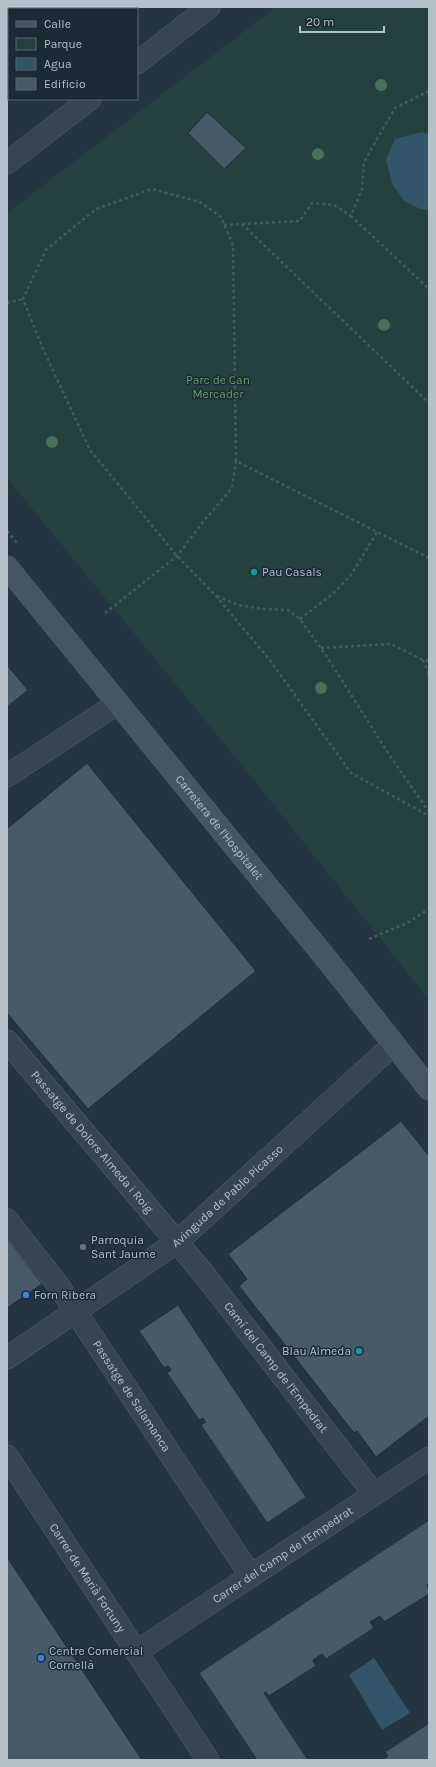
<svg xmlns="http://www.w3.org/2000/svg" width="436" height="1767" font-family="Karla,sans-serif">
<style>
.green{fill:#24413f}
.water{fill:#345469}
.building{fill:#465b67;stroke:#1d2d37}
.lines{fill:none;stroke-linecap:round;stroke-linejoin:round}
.street-casing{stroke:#54646e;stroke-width:23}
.secondary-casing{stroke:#54646e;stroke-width:23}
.path{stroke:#425d5b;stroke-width:2.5;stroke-dasharray:3 3;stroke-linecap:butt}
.street{stroke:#364650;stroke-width:22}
.secondary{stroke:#445663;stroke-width:22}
.tree{fill:#486f57}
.culture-dot{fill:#0f9aa8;stroke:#1b2b35;stroke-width:1.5}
.worship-dot{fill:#6b7280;stroke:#1b2b35;stroke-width:1.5}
.shop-dot{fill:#3f7fe0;stroke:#1b2b35;stroke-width:1.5}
.labels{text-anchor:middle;stroke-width:3;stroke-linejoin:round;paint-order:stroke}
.park-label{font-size:12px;fill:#679e69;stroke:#1b2b35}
.poi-label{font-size:12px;fill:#b3c1cb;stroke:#1b2b35;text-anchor:start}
.street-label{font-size:12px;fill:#b3c1cb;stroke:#1b2b35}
</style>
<rect width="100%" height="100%" fill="#223540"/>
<!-- green -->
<polygon class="green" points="276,7 429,7 429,1000 253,779 7,478 7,213"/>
<!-- water -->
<g class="water">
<polygon points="422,132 429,134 429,210 420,209 403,200 392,183 386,160 395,139"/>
<polygon points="374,1658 410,1713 382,1730 349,1675"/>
</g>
<!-- building -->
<g class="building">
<polygon points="207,112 246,148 224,169 188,133"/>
<polygon points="7,665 28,690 7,707"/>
<polygon points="87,763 256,971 88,1109 7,1013 7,827 8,828"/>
<polygon points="401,1121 429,1156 429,1416 376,1457 357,1431 354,1433 239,1286 247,1279 228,1254"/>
<polygon points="7,1238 42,1284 7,1308"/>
<polygon points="178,1305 306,1497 267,1523 201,1425 206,1422 203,1418 199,1420 167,1373 171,1370 168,1366 164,1368 139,1331"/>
<polygon points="429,1520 429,1583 427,1585 429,1589 429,1594 384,1622 380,1616 370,1622 374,1628 326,1659 322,1654 313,1660 316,1666 269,1696 266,1692 264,1693 308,1760 257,1760 199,1673"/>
<polygon points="7,1557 142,1760 7,1760"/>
<polygon points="429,1723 429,1760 382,1760 388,1756 385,1752"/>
</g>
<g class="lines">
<defs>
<g id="street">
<polyline points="137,63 209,7"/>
<polyline points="7,163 90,99"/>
<polyline points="7,776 118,703"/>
<path id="s1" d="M7,1041l196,232 171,221"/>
<path id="s2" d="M7,1220l51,65 193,291"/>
<path id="s3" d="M7,1358l170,-116 217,-198"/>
<path id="s4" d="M7,1456l201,304"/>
<path id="s5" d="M136,1652l293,-194"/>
</g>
<g id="secondary">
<path id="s6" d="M7,567l326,400 96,122"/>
</g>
</defs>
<!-- street casing -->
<use href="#street" class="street-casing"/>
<!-- secondary casing -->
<use href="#secondary" class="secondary-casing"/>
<!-- path -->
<g class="path">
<polyline points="429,91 395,108 364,162 362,189 351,216 429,289"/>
<polyline points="242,224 429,403"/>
<polyline points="224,225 300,221 312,203 334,205 351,216"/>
<polyline points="7,303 23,299"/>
<polyline points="7,531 17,543"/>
<polyline points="429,558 236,461 233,245 221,217 200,202 152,189 96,209 46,250 23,299 43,349 90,450 177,556 216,596 269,659 351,773 429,816"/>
<polyline points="217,596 238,605 263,609 288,610 300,619 327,657 390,756 429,812"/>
<polyline points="105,613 177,556 203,522 232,488 236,461"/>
<polyline points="300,619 334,593 351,575 377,532"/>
<polyline points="321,648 391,644 423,660"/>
<polyline points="429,661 423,660 429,674"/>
<polyline points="369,939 407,923 429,909"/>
</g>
<!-- street -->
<use href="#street" class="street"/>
<!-- secondary -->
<use href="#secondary" class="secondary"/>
</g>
<!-- trees -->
<g class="tree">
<circle cx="381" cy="85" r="6"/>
<circle cx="318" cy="154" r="6"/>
<circle cx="384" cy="325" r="6"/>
<circle cx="52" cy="442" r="6"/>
<circle cx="321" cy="688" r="6"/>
</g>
<!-- markers -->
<g class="culture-dot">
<circle cx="254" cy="572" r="4"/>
<circle cx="359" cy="1351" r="4"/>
</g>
<circle class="worship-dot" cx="83" cy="1247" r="4"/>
<g class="shop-dot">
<circle cx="26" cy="1295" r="4"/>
<circle cx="41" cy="1658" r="4"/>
</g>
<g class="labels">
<!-- park labels -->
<g class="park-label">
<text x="218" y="384">Parc de Can<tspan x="218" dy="14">Mercader</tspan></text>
</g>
<!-- poi labels -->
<g class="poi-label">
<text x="262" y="576">Pau Casals</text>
<text x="91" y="1244">Parroquia<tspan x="91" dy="14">Sant Jaume</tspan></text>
<text x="34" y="1299">Forn Ribera</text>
<text x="351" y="1355" text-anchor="end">Blau Almeda</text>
<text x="49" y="1655">Centre Comercial<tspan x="49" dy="14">Cornellà</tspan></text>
</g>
<!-- street labels -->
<g class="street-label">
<text dy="4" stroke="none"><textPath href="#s6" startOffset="336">Carretera de l'Hospitalet</textPath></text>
<text dy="4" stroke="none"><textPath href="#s1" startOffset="132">Passatge de Dolors Almeda i Roig</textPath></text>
<text dy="4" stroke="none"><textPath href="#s3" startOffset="274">Avinguda de Pablo Picasso</textPath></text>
<text dy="4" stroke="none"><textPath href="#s1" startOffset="423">Camí del Camp de l'Empedrat</textPath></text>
<text dy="4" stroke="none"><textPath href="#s2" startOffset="216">Passatge de Salamanca</textPath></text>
<text dy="4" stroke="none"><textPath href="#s5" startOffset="176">Carrer del Camp de l'Empedrat</textPath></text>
<text dy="4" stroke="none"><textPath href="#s4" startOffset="146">Carrer de Marià Fortuny</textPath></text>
</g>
</g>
<!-- border -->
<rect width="436" height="1767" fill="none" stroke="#b3c1cb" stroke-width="16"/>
<!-- legend -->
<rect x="8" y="8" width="130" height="92" fill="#1b2b35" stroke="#586771"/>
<rect x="16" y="21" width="20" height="6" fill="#445663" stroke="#586771"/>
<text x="44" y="28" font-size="12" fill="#b3c1cb">Calle</text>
<rect x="16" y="38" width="20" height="12" fill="#24413f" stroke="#586771"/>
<text x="44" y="48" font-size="12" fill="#b3c1cb">Parque</text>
<rect x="16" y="58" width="20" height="12" fill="#345469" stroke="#586771"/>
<text x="44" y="68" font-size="12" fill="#b3c1cb">Agua</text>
<rect x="16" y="78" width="20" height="12" fill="#465b67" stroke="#586771"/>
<text x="44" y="88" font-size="12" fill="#b3c1cb">Edificio</text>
<!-- scale -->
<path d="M300 26v6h84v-6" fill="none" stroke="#b3c1cb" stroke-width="2"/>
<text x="306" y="26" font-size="12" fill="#b3c1cb" stroke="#1b2b35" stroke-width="3" paint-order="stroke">20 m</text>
</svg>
